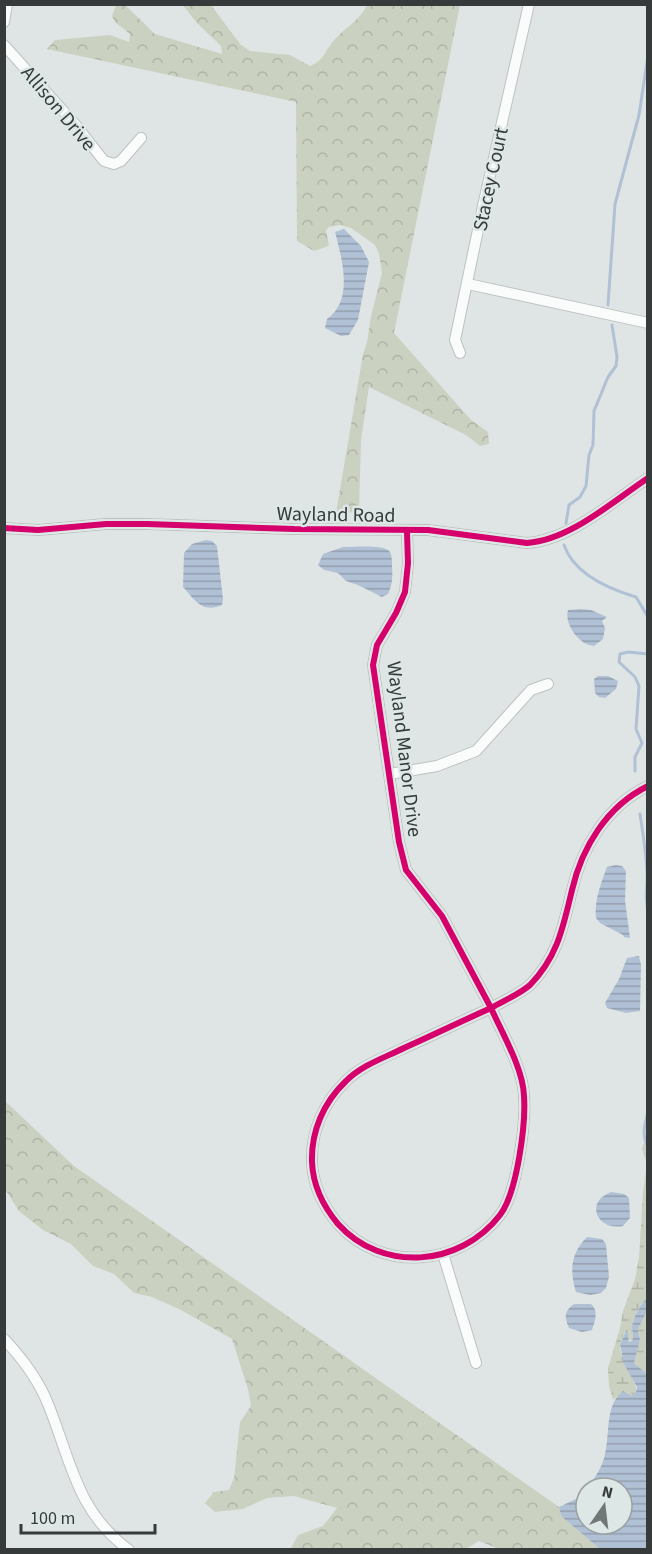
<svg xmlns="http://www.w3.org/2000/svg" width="652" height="1554" font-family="'Source Sans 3',sans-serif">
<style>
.forest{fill:url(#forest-crowns)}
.wetland{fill:url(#wetland-marsh)}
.water{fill:url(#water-rules)}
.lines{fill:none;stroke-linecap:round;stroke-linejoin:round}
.stream{stroke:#b1c1d5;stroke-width:3}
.street-casing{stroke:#bdc2c1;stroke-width:12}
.street{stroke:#fafbfb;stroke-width:10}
.cycleway-casing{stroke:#dde7e6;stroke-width:10}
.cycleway{stroke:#d6006c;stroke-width:6}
.labels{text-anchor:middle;stroke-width:5;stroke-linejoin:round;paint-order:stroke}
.street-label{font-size:20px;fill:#363a3a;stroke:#dde7e6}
</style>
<defs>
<pattern id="forest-crowns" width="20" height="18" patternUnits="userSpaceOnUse" patternTransform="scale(1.5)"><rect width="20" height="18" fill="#cbd1c1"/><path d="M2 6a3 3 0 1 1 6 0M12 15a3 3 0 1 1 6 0" fill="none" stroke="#afb4a7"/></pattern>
<pattern id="wetland-marsh" width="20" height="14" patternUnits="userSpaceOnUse" patternTransform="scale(1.5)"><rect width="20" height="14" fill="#cbd1c1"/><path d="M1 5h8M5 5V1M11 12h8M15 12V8" fill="none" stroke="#afb4a7"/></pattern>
<pattern id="water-rules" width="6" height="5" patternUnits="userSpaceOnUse" patternTransform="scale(1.5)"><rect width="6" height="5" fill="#b1c1d5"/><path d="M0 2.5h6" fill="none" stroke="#919eae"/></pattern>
</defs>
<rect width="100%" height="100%" fill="#dfe5e4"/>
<!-- forest -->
<g class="forest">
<path d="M124,4l31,30 67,20 -1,-8 -25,-24 -13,-17h28l29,39 10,7 40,4 20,11c14,-5 16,-17 25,-27 11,-12 25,-19 32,-34h93l-66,328 77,87 17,12 1,12 -9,2 -14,-11 -97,-48 -8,53 -2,72 -23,1 27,-159 4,-12 4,-26 11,-43 -3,-19 -4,-9 -24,-17 -11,-3 -11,2 -3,3 3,16 -15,5 -17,-10 -1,-139 -249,-53 8,-9 55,-5 19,7 1,-8 -15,-12 -3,-6 4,-11z"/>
<polygon points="4,1100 74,1166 559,1507 561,1516 600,1549 499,1549 479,1541 464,1550 294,1549 291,1548 298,1535 323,1526 337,1508 294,1496 267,1498 243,1509 215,1512 205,1503 214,1492 229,1490 234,1478 240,1422 251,1406 248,1389 232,1339 181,1310 152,1297 134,1293 114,1274 93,1266 71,1244 43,1230 19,1211 5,1189"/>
</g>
<!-- wetland -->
<g class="wetland">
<path d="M647,1133v165c-7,7 -13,17 -15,28 0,5 2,10 0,15l-4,-2 -2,-8c-2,3 -6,10 -6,14 0,15 18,36 16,47l-5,4h-14l-4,4 -4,-14 -1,-18 12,-40 3,-17 12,-32 4,-21 4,-66 4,-28 -5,-15z"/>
<polygon points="647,1311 647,1374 634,1363 640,1340 638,1331 639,1327"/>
</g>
<!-- water -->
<g class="water">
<path d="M344,229l17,17 8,16 -11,58 -9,15 -8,1 -16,-8 2,-9c27,-19 15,-60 8,-87z"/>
<path d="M206,540l6,1 5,5 6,53 -1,6c-20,9 -28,-6 -39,-18l1,-34 8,-9z"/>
<path d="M343,547c10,0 42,-3 47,5 2,4 2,10 2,14 1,10 0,20 -4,28l-6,3 -24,-12 -12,-4 -8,-8 -14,-3 -6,-5 5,-11z"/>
<path d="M581,609l10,1 16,7 -5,4 3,7 -2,11 -9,7c-15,-1 -30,-22 -26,-36z"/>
<polygon points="598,676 608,676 618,681 616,689 605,698 599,697 595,693 594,679"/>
<path d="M616,865l6,1 4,5 -1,29 5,38 -6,-1 -1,-2 -23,-12 -4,-5c-2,-17 5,-35 11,-51z"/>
<polygon points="639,956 641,965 640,1011 626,1013 607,1008 605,1003 619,979 627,958"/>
<path d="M611,1192l13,2 5,4 1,20 -7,8c-26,5 -39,-24 -12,-34z"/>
<path d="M587,1237l15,2 4,5 3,33 -3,11 -5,5 -11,2 -14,-3c-7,-22 -5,-39 11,-55z"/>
<path d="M647,1298v13l-8,16 -1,4 2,9 -6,23 13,11v175h-47l-39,-33 -2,-9 21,-10 6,-6v33h36v-36h-34c7,-11 15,-22 17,-34 5,-20 0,-50 18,-63l8,5 5,-4 1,-5 -13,-23 -4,-20 7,-15 2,13 3,-1c2,-5 0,-10 0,-15 2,-10 8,-21 15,-28z"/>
<path d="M574,1304h17c8,7 4,17 1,26l-10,2 -13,-4c-5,-11 -5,-17 5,-24z"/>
</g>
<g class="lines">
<!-- stream -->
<g class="stream">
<polyline points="608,305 615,204 639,115 648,55"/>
<polyline points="566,523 569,505 580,497 586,486 589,455 593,445 594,411 608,377 616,366 617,357 612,325"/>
<path d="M564,545c10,29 45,44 72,52l12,20"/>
<polyline points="635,771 635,757 642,743 636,729 639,686 635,677 619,662 620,654 628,652 648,654"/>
<path d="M640,814c3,19 6,38 7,58 1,16 -3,22 1,39"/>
<path d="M648,1111c-3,14 -7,22 0,36"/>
</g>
<defs>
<g id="street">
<polyline points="4,22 7,4"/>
<polyline points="4,45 74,123 104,161 114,164 121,161 141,138"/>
<polyline points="468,284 648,323"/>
<polyline points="460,353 455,340 483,206 529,4"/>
<path d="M4,528l34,2 68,-6h41l147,5 134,1 99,13c43,-3 85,-41 121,-65"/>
<path d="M407,532l1,31 -3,29 -9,21 -19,32 -4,20 26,177 7,28 36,46 49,92c12,-7 29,-14 39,-23 28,-29 33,-58 42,-95 10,-43 35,-84 76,-104"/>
<polyline points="390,774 437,766 476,751 531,690 548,684"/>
<path d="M491,1008c11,25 32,60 33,88 2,28 -7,97 -24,119 -40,52 -118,58 -162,9 -15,-18 -25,-38 -26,-62 -1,-30 11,-59 34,-81 16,-16 38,-23 58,-33 29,-13 58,-27 87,-40z"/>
<polyline points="443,1254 476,1363"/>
<path d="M4,1339c18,19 34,40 44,65 23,56 28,107 81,146"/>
</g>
</defs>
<!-- street casing -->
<use href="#street" class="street-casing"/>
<!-- street -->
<use href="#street" class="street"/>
<defs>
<g id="cycleway">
<path d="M4,528l34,2 68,-6h41l147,5 134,1 99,13c43,-3 85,-41 121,-65"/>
<path d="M407,532l1,31 -3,29 -9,21 -19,32 -4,20 26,177 7,28 36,46 49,92c12,-7 29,-14 39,-23 28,-29 33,-58 42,-95 10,-43 35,-84 76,-104"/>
<path d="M491,1008c11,25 32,60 33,88 2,28 -7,97 -24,119 -40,52 -118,58 -162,9 -15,-18 -25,-38 -26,-62 -1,-30 11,-59 34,-81 16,-16 38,-23 58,-33 29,-13 58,-27 87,-40z"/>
</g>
</defs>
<!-- cycleway casing -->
<use href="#cycleway" class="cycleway-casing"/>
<!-- cycleway -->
<use href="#cycleway" class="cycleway"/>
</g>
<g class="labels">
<!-- street labels -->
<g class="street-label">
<text transform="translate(59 108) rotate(50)" y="7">Allison Drive</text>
<text transform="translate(490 179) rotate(-78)" y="7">Stacey Court</text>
<text transform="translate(336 514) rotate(1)" y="7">Wayland Road</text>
<text transform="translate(405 749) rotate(83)" y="7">Wayland Manor Drive</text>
</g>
</g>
<!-- border -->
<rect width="652" height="1554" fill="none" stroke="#363a3a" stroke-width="12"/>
<!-- north arrow -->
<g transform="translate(604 1506) rotate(14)"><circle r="28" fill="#dde7e6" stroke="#9aa2a1" stroke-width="1.5"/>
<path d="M0-4.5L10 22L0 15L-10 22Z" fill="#717676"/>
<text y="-9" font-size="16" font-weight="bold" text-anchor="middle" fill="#363a3a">N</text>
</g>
<!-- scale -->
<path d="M21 1524v9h134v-9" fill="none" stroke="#363a3a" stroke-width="3"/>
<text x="30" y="1524" font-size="18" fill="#363a3a" stroke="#dde7e6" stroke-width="4.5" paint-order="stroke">100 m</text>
</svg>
